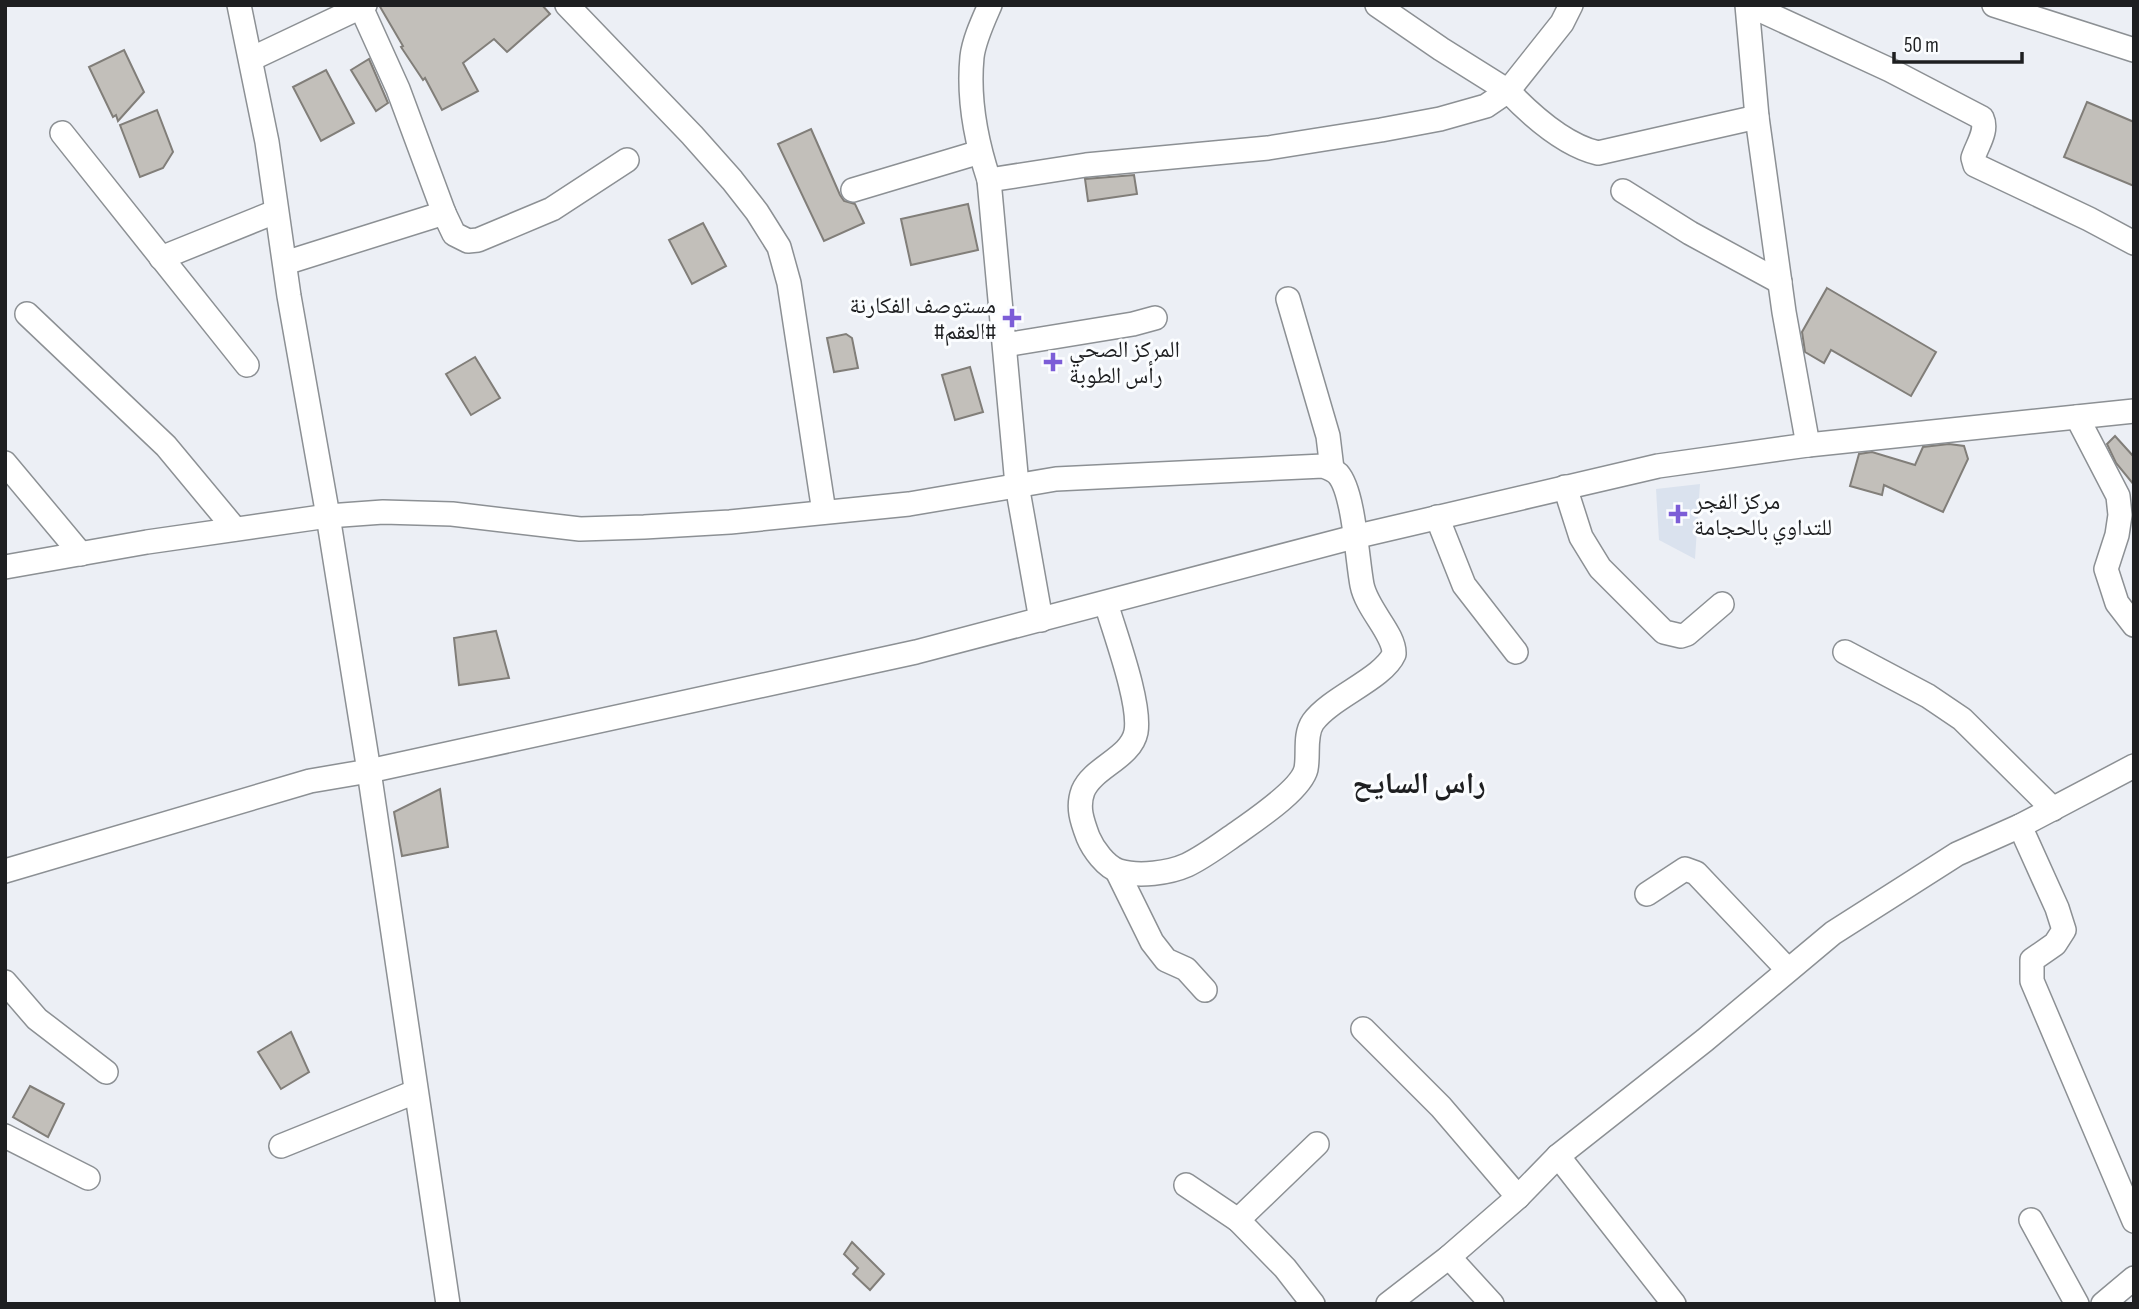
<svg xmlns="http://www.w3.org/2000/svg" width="2139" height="1309" font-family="'Sofia Sans Condensed','Noto Naskh Arabic',sans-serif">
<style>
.built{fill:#dae2ee}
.building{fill:#c2bfba;stroke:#817e79;stroke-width:2}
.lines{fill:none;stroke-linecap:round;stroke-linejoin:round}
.minor-casing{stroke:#8c9094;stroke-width:26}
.minor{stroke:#fff;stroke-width:23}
.poi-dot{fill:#7c5dd7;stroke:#fbfdff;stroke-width:2.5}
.labels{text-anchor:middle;stroke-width:6;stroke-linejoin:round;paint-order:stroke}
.poi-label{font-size:23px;fill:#1e1f21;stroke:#fbfdff;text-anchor:start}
.district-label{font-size:30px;font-weight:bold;fill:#1e1f21;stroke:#fbfdff}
</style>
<rect width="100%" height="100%" fill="#eceff5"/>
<!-- built -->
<polygon class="built" points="1700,484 1695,559 1659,540 1656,489"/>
<!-- building -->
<g class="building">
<polygon points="379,5 542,5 550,14 507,52 494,39 463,63 478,91 442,110 425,78 423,80 401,47 403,46"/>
<polygon points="124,50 144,92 118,121 116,115 113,117 89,67"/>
<polygon points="369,59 388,103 376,111 351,70"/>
<polygon points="326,70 354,123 321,141 293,87"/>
<polygon points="2087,102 2134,122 2134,186 2064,157"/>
<polygon points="157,110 173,152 163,168 140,177 120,125"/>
<polygon points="811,129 840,195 844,201 855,204 864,223 824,241 778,144"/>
<polygon points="1134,175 1137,194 1088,201 1085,179"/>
<polygon points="968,204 978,250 911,265 901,219"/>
<polygon points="703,223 726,266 692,284 669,240"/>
<polygon points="1827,288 1936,352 1911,396 1831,350 1824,363 1805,352 1802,332"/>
<polygon points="846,334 852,338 858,368 834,372 827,338"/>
<polygon points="475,357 500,398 471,415 446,374"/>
<polygon points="970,367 983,412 955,420 942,375"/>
<polygon points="2115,436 2134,457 2134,485 2116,463 2107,444"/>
<polygon points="1949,444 1964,446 1968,459 1943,512 1884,485 1882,495 1850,486 1859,454 1872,452 1915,465 1923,447"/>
<polygon points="496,631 509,678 459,685 454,638"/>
<polygon points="440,789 448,847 402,856 394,812"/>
<polygon points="291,1032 309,1072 281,1089 258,1052"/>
<polygon points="30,1086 64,1104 48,1137 13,1117"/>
<polygon points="852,1242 884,1274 870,1290 853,1274 858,1268 844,1254"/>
</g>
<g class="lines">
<defs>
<g id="minor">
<polyline points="239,5 267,142 289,296 328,516 369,771 448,1304"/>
<polyline points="360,5 398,89 444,213 454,234 468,241 478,240 552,209 627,160"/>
<polyline points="567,5 692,135 732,180 757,212 779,247 789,283 824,512"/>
<path d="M990,5c-7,16 -16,35 -18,52 -4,41 4,84 17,123l28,305 24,135"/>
<polyline points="1377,5 1441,49 1508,91 1562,23 1571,5"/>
<polyline points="1747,5 1757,117 1784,312 1808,445"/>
<path d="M1749,5l141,65 92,48c6,13 -5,27 -9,40l2,7 114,54 45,24"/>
<polyline points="1994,5 2134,50"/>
<polyline points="251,59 365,5"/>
<polyline points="62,133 247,365"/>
<path d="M989,180l97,-15 182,-17 113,-18 59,-11 46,-13 22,-15c23,24 56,54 90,62l159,-36"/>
<polyline points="853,190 980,152"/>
<polyline points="1623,191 1690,233 1780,282"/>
<polyline points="161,258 275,212"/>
<polyline points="285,263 444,213"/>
<polyline points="1288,299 1328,436 1332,469"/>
<polyline points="27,314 166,446 235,529"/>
<polyline points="1005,345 1133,324 1155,318"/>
<polyline points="2077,417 2118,496 2120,515 2117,535 2106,569 2117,603 2134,625"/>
<polyline points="5,463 81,554"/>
<polyline points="1565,487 1581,537 1600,568 1664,632 1681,636 1687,634 1722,604"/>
<polyline points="1437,517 1464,585 1516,652"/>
<path d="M5,567l142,-25 181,-26 55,-4 69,2 128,15 64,-2 86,-5 179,-18 147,-25 267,-13c5,2 11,4 15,8 16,18 19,85 24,111 5,25 33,49 32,69 -11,25 -63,43 -81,68 -9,13 -4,32 -7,47 -5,21 -51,51 -69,64 -16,11 -33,24 -50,32 -18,8 -48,12 -68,6 -13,-4 -26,-22 -31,-34 -6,-16 -11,-30 -5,-46 10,-24 48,-33 53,-59 5,-29 -21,-98 -30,-129"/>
<polyline points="1845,652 1928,696 1962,719 2053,809"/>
<polyline points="2020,826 2057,908 2064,930 2055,944 2032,960 2032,981 2134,1221"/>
<polyline points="5,871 310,781 369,771 916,652 1354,537 1658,466 1808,445 2134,411"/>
<polyline points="1117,871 1152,942 1166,960 1186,969 1205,990"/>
<polyline points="1647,894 1685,869 1696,873 1788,970"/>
<polyline points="5,982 37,1019 106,1072"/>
<polyline points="1363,1029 1441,1107 1518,1197"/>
<polyline points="5,1136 88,1178"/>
<polyline points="281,1146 415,1092"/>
<polyline points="1558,1156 1674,1304"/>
<polyline points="1186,1185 1238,1220 1285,1268 1313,1304"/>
<polyline points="1238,1220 1317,1144"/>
<polyline points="2031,1220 2077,1304"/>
<polyline points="1449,1257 1492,1304"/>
<polyline points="1388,1304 1449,1257 1518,1197 1558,1156 1705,1040 1833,933 1957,854 2020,826 2134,766"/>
<polyline points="2103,1304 2134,1278"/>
</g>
</defs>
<!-- minor casing -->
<use href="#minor" class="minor-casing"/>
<!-- minor -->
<use href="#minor" class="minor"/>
</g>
<!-- markers -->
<g class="poi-dot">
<path d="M1008.5 307.5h7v7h7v7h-7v7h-7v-7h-7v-7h7z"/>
<path d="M1049.5 351.5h7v7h7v7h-7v7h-7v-7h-7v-7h7z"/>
<path d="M1674.5 503.5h7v7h7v7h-7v7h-7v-7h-7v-7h7z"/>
</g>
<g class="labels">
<!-- poi labels -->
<g class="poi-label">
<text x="996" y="313" text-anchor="end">مستوصف الفكارنة<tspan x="996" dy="26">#العقم#</tspan></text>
<text x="1069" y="357">المركز الصحي<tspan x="1069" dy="26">رأس الطوبة</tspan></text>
<text x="1694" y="509">مركز الفجر<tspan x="1694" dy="26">للتداوي بالحجامة</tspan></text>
</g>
<!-- district labels -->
<g class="district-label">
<text x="1419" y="793">راس السايح</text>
</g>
</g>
<!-- border -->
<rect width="2139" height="1309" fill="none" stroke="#1e1f21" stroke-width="14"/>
<!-- scale -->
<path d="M1894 52v10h128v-10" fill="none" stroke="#1e1f21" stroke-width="3.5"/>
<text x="1904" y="52" font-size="21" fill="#1e1f21" stroke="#fbfdff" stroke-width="5" paint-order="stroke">50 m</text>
</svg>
